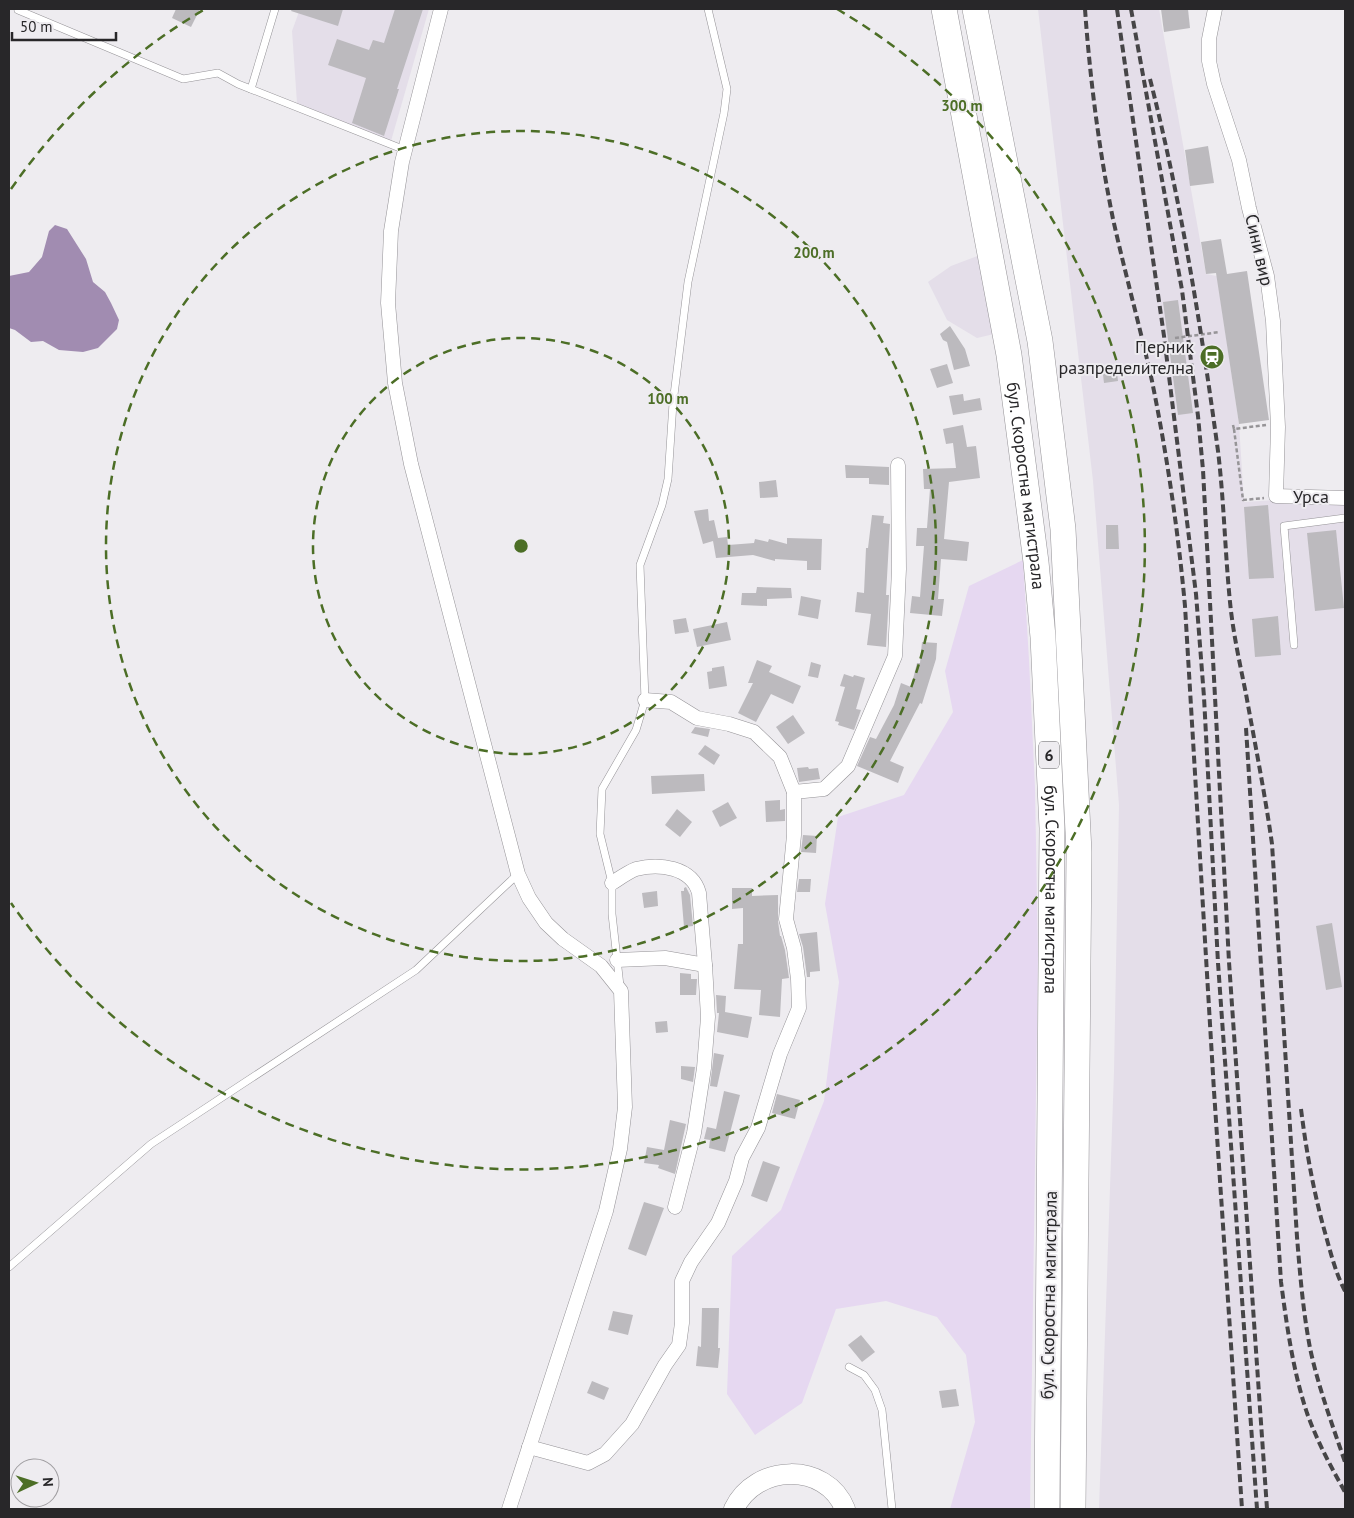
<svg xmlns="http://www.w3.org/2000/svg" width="1354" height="1518" font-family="'PT Sans',sans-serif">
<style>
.built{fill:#e4dee9}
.green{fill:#e6d8f1}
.water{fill:#a18cb1}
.building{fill:#bcbabe}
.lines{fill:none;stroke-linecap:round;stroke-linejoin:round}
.lane-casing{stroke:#959397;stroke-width:8}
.street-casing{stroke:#959397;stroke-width:15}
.secondary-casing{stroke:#959397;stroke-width:21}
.highway-casing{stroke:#959397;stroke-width:26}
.path{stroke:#969497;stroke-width:2.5;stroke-dasharray:4 2.5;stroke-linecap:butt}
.lane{stroke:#fff;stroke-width:7}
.street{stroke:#fff;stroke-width:14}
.secondary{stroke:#fff;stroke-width:20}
.highway{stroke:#fff;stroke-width:25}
.rail{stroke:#464547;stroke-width:4;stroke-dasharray:8 4;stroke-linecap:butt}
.ring{fill:none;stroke:#4c6e26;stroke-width:2.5;stroke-dasharray:9 6}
.labels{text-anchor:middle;stroke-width:4;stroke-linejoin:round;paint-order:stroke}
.shield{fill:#eeecf0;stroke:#636265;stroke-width:1}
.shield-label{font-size:16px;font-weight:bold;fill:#282729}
.street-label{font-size:18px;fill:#282729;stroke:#eeecf0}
.poi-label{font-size:18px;fill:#282729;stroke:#eeecf0;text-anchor:end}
.centre{fill:#4c6e26;stroke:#eeecf0;stroke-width:2.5}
.ring-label{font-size:15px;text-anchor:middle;font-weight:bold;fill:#4c6e26;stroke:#eeecf0;stroke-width:4;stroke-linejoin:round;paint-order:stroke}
</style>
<rect width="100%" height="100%" fill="#eeecf0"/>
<!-- built -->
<g class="built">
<polygon points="300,9 429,9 391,141 297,103 292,31"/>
<polygon points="1038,9 1159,9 1206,274 1217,276 1239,424 1244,502 1345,496 1345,1509 1099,1509 1114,1071 1119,805 1093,481"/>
<polygon points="980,255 994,334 977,338 947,320 928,282 951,266"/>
</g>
<!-- green -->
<polygon class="green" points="1023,560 1029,660 1035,788 1038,955 1030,1509 950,1509 975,1422 966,1355 937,1317 886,1301 836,1309 802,1403 755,1435 727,1394 732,1256 781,1210 824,1101 839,982 825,904 838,817 904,795 953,712 945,671 969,586"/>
<!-- water -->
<polygon class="water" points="55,225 67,229 86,259 93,282 105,292 111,303 119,320 117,329 98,348 83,352 59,350 43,341 31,342 15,330 9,328 9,276 29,272 42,257 49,231"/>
<!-- building -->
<g class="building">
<polygon points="176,9 200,9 191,27 172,18"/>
<polygon points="292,9 343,9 338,26 291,11"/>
<polygon points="395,9 423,9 397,89 399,89 384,136 352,123 366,78 328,65 337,39 369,50 373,40 384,43"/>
<polygon points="1161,9 1188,9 1190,28 1164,32"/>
<polygon points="1208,146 1214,183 1190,186 1185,150"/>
<polygon points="1221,239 1227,274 1247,271 1269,420 1239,424 1216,273 1206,274 1201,242"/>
<polygon points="1178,300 1193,413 1178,415 1163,302"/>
<polygon points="950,326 965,349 970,366 954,370 947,342 943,340 940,334"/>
<polygon points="947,364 953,383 937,388 930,369"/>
<polygon points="1116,365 1118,381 1104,383 1102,366"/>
<polygon points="963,394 964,401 980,398 982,410 953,415 949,396"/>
<polygon points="963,425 967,447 976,446 980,478 949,482 944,539 969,542 967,561 941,559 938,599 944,599 942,616 910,613 912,596 920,597 924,546 916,546 917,528 927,528 930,489 924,489 923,469 956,468 953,443 946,444 943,429"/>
<polygon points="845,465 889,467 889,485 869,484 869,478 846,478"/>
<polygon points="776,480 778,497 760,498 759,482"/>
<polygon points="1268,505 1274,578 1249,579 1244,507"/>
<polygon points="708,509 709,521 714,520 718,538 727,537 728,545 754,543 755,539 768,542 769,539 787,544 787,538 822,539 821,570 807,570 807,561 775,559 775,561 753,555 716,558 713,541 703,544 694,511"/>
<polygon points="872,515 884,516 883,523 890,524 886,595 889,595 886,647 867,645 871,614 855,612 857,592 864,593 866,548 868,548"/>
<polygon points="1106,525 1118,525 1119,549 1106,549"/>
<polygon points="1336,530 1344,608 1315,611 1307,533"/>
<polygon points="757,587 791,588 792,598 767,599 767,606 741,605 742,593 756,593"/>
<polygon points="801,596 821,600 818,619 798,615"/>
<polygon points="1278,616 1281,655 1255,657 1252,619"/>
<polygon points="686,618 689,632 675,634 673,620"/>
<polygon points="727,622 731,640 697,647 693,629"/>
<polygon points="922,642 937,643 936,659 922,704 920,703 890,761 904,767 898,783 857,766 870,737 876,739 894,705 901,683 911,687 917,663 920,663"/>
<polygon points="757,660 772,666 769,672 801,686 793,704 771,694 756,722 738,713 753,683 748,683"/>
<polygon points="811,662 821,665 818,678 808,676"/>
<polygon points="724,666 727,686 709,689 707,672 712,671 712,668"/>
<polygon points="844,674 853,677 854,675 865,678 856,709 861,710 854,730 838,725 839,722 835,721 845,687 840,686"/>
<polygon points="793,715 805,733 788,744 776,727"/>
<polygon points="695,727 710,729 708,737 691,733"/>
<polygon points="705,745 720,755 714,765 698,754"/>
<polygon points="808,767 809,769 818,768 820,779 799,782 797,768"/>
<polygon points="704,774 705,791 652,794 651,776"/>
<polygon points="780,800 780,810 785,809 785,821 766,822 765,801"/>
<polygon points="728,802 737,818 720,827 712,811"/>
<polygon points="677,809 692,822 680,837 665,825"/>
<polygon points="803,835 817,836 816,853 801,852"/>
<polygon points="799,879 811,879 810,892 797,892"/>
<polygon points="686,887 690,895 693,926 684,927 681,891 684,891 684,888"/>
<polygon points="732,888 752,888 752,896 778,895 778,921 780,936 781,936 785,950 789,978 782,979 780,1017 759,1015 761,990 734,989 738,944 743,944 743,908 732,909"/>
<polygon points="657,891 658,906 644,908 642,893"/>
<polygon points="1332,923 1342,987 1326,990 1316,926"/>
<polygon points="817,932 820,971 810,972 810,977 807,977 803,947 799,934"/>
<polygon points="680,973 691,974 691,979 697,979 696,995 680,995"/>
<polygon points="716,995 726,996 725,1012 752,1017 748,1038 717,1032 719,1013 717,1013"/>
<polygon points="667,1021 668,1032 656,1033 655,1022"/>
<polygon points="714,1053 724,1055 717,1087 710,1086"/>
<polygon points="681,1066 695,1067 693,1082 681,1079"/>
<polygon points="724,1091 740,1095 725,1152 709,1148 710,1140 704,1139 707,1127 716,1129"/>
<polygon points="777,1094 800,1100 795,1119 772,1113"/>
<polygon points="670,1120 686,1124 675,1174 658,1168 659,1165 644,1163 647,1147 664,1150"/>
<polygon points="763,1161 780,1167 767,1202 751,1196"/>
<polygon points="644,1202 664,1208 646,1256 628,1249"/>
<polygon points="702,1308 719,1308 718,1348 720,1348 718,1368 696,1366 698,1346 701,1347"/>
<polygon points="613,1311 633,1315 628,1335 608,1330"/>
<polygon points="861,1335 875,1352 862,1362 848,1345"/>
<polygon points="592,1381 609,1388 604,1400 587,1393"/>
<polygon points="956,1389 959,1406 942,1408 939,1391"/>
</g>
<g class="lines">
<defs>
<g id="lane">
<polyline points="18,10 183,79 218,73 238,84 405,150"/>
<polyline points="251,89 275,9"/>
<polyline points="1294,645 1284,526 1345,518"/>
<polyline points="620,986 612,914 612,883 600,834 602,789 636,730 645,700 640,565 662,505 668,479 673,403 688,282 724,113 727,89 708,9"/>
<polyline points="9,1267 151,1144 416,970 518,874"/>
<polyline points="849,1367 864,1375 875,1390 882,1410 892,1509"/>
</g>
<g id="street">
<polyline points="441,9 402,162 391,231 388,303 395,383 411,464 518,874 529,898 546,923 563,939 601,966 621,991 625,1107 620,1149 606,1211 509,1509"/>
<polyline points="1215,9 1209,39 1209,61 1214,84 1239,160 1249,208 1267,276 1273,321 1278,427 1276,496 1345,498"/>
<polyline points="794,792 824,789 848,766 895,656 899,569 898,465"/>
<path d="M612,883c8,-5 16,-11 24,-14 23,-6 56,-2 63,24l6,72 3,52 -4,51 -10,65 -19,74"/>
<polyline points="617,960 665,958 705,965"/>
<polyline points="529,1447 588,1463 605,1454 632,1424 665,1365 679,1345 682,1323 682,1281 691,1262 718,1223 736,1181 742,1158 758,1128 780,1054 799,1008 798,979 794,948 786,919 794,835 794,792 780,757 754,732 729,724 697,718 671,702 645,700"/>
</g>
<path id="secondary" d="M734,1509c21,-45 92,-48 111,0"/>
<g id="highway">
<path id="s1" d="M944,9l65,346 27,207 7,75 9,191 -5,681"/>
<polyline points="975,9 1040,341 1063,529 1079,852 1073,1509"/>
</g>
</defs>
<!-- lane casing -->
<use href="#lane" class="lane-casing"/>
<!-- street casing -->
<use href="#street" class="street-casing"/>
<!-- secondary casing -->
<use href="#secondary" class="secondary-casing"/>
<!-- highway casing -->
<use href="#highway" class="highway-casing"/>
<!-- path -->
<g class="path">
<polyline points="1175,338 1220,332"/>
<polyline points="1233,425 1234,429 1266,425"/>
<polyline points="1234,429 1243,500 1264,498"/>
</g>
<!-- lane -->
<use href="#lane" class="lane"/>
<!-- street -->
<use href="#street" class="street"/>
<!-- secondary -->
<use href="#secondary" class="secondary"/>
<!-- highway -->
<use href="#highway" class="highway"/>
<!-- rail -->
<g class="rail">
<path d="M1085,9c5,70 14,141 28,210 12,54 27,108 39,162 15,74 26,149 33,225l29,485 28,418"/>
<polyline points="1117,9 1164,336 1196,594 1204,697 1218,963 1257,1509"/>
<polyline points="1131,9 1182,290 1198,416 1203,470 1229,962 1267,1509"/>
<path d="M1150,79c31,122 51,247 68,372 6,50 7,101 12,151 3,31 10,62 16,92 9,50 19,100 26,150l25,393c3,37 6,74 13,111 8,38 22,76 35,114"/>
<path d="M1246,728l35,554c6,45 12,89 26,131 10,28 24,54 38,79"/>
<path d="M1301,1109c5,40 12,80 23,120 6,21 11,43 21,62"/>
</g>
</g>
<!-- distance rings -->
<g class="ring">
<circle cx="521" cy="546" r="208"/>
<circle cx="521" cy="546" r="415"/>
<path d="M11 189A623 623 0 0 1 205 9M837 9A623 623 0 1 1 11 903"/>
</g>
<!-- icons -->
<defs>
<symbol id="station-disc" viewBox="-11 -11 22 22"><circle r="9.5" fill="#4c6e26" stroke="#eeecf0"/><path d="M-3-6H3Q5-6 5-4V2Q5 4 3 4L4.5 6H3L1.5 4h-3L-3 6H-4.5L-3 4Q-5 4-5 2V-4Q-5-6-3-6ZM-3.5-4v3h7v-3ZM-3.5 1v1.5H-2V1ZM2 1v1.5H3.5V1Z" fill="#fff"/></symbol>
</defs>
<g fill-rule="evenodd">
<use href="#station-disc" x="1198" y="343" width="28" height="28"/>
</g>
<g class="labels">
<!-- shield labels -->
<rect class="shield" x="1039" y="741.5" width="20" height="27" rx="4"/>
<g class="shield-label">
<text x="1049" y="761">6</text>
</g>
<!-- street labels -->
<g class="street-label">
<text transform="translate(1259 250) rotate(77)" y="6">Сини вир</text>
<text dy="6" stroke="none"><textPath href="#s1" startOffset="484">бул. Скоростна магистрала</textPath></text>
<text x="1311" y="503">Урса</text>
<text dy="6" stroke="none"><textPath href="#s1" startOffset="889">бул. Скоростна магистрала</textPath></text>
<text transform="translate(1049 1295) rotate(-89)" y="6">бул. Скоростна магистрала</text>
</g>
<!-- poi labels -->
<g class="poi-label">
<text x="1194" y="353">Перник<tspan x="1194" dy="21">разпределителна</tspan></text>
</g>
</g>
<circle cx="521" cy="546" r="8" class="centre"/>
<g class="ring-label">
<text x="962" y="111">300 m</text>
<text x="814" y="258">200 m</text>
<text x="668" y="404">100 m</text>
</g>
<!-- border -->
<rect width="1354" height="1518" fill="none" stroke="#282729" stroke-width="20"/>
<!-- north arrow -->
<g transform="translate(35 1483) rotate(86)"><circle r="24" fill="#eeecf0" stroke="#9f9da0"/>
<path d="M0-4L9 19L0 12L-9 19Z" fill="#4c6e26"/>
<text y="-8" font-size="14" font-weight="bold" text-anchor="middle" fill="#282729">N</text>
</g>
<!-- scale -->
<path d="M12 32v8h104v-8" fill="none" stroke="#282729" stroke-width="2.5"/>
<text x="20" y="32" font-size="15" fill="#282729" stroke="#eeecf0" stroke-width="4" paint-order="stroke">50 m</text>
</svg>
